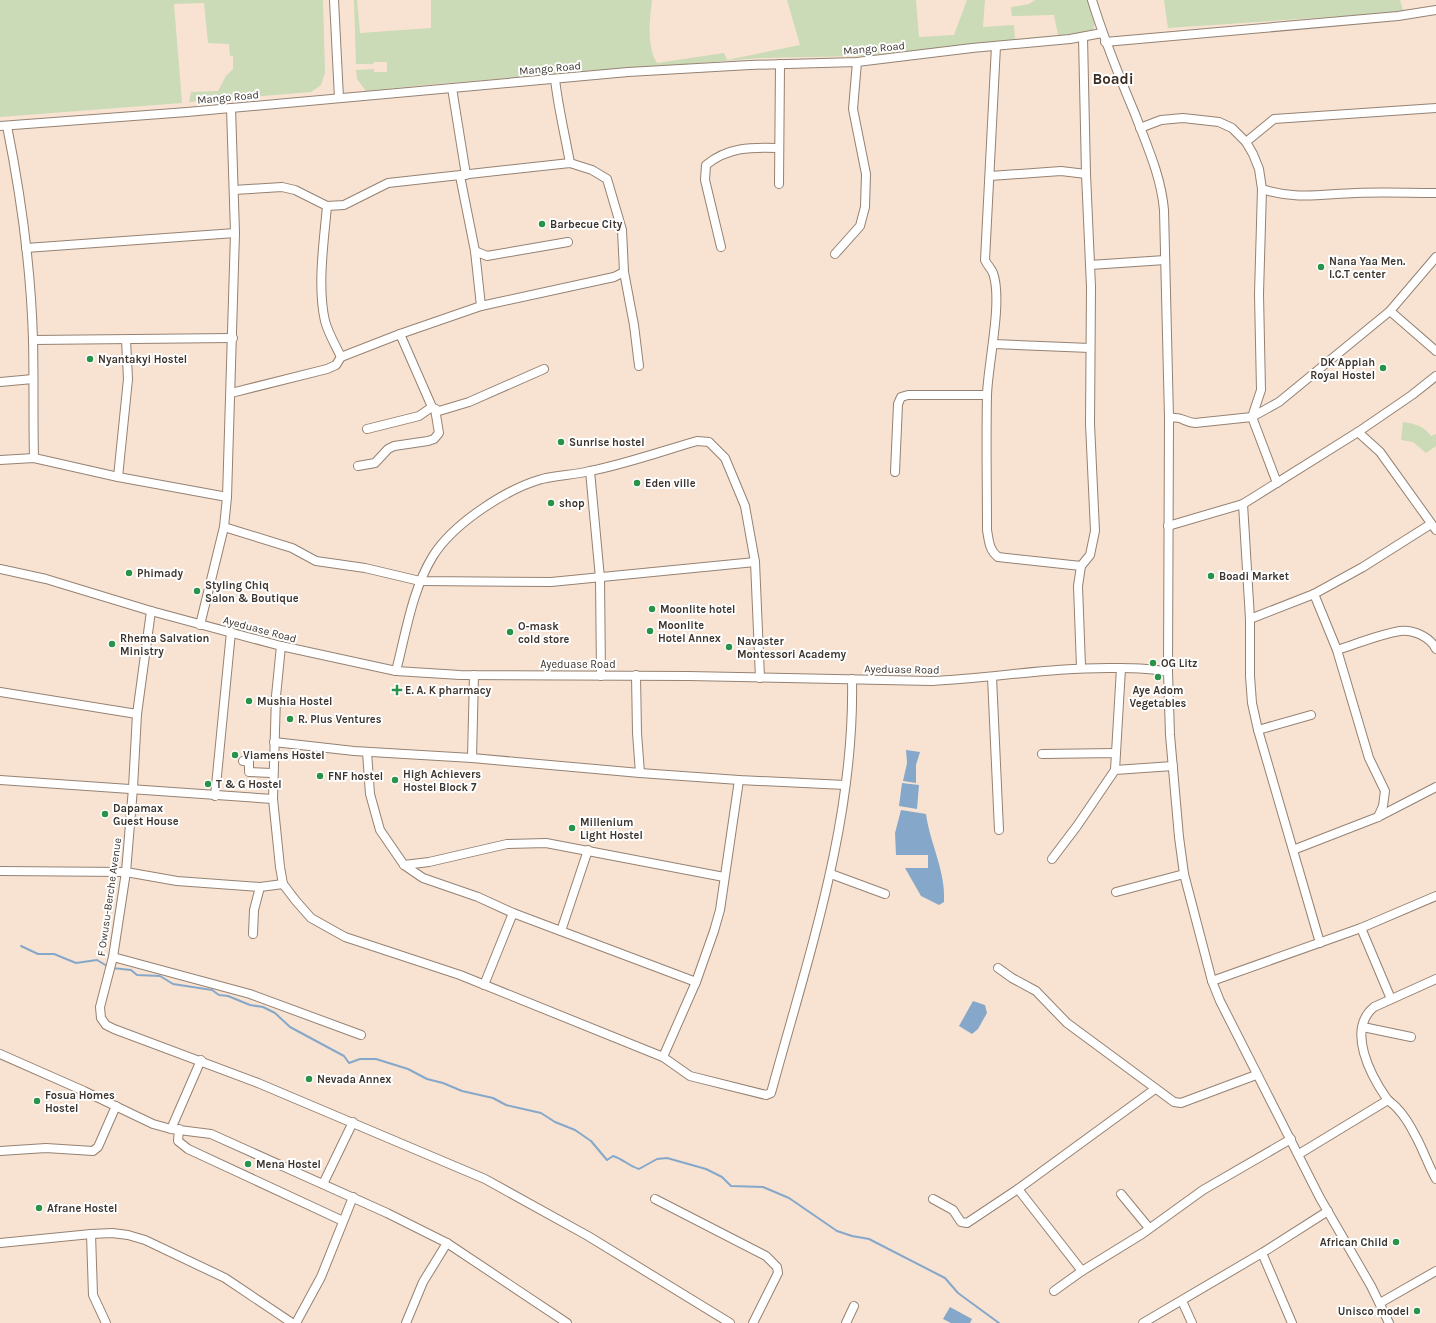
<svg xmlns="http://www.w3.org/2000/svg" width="1436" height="1323" font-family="Karla,sans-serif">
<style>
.green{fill:#cbdab7}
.water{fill:#85a8ca}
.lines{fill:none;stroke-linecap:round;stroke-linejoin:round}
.stream{stroke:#85a8ca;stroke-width:2}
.minor-casing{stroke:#958273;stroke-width:10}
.minor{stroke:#fff;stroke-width:8}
.poi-dot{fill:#2a934a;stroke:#fff;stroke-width:1.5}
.labels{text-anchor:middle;stroke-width:4;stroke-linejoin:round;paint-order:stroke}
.street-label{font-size:11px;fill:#3c342d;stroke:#fff}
.poi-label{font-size:11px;font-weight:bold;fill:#3c342d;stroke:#fff;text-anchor:start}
.district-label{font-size:15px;font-weight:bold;fill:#3c2c1f;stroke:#fff}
</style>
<rect width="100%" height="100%" fill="#f8e3d2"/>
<!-- green -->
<g class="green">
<polygon points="0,0 323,0 325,73 321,85 311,92 189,102 191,92 218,91 226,76 233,69 233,56 230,56 229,44 208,43 204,3 174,4 182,103 0,117"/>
<path d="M354,0h3l3,33 71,-5v-28h221c-2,20 -6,45 5,63l67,-10 3,7 73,-15 -13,-45h129l3,37 35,-2 13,-35h18l-2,27 31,-2 1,14 43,-4 -4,-20 -42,1 -1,-9 18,-3 6,-4h53l7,22 -2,8 -8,3 -223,23 -101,2 -325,26 -70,7 -9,-12 -1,-9 18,-1v3h13v-10h-13l-1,2h-17z"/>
<polygon points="1164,0 1400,0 1403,10 1436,8 1389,13 1168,28"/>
<path d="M1403,422c12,2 20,3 28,14l5,-2v12l-10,7 -13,-11 -12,-2z"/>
</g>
<!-- water -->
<g class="water">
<polygon points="906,750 920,752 916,765 916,783 903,781 907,763"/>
<polygon points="902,783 919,785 917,809 899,806"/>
<path d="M901,810l25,4c4,30 20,57 18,88l-5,3 -18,-9 -16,-28h23v-13h-32l-1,-22z"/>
<polygon points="973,1001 985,1005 987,1013 978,1029 972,1034 959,1026"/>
<polygon points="950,1307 972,1319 970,1323 951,1323 943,1319"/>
</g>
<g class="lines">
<!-- stream -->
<g class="stream">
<polyline points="21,946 38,954 54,954 76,963 97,960 107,966"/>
<path d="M112,968l19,2 6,5 23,1 13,8 39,6 7,5 9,1 22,9 13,2 12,6 15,14 54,29 5,7 11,-4h16l32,10 19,10 16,4 19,8 31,7 13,7 35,8 14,9 20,8 16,11 16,19 6,-4c10,3 16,10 26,13l18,-10 10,-1 39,11 16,8 9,9 32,1 26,11 48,33 15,5 17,3 76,39 13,15 41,30"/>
</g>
<defs>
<g id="minor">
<polyline points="334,0 339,98"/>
<path d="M1092,0c12,39 27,76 43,114 12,32 26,62 29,96l5,208 -1,254 2,63 9,102 5,37 28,107 8,20 100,197 51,88 18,37"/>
<polyline points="1105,42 1398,16 1436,10"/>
<path d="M996,46l-11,214c2,5 6,8 8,13 10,28 -5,90 -6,122 -1,45 0,90 0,135 2,11 2,20 11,27l83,9"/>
<path d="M555,79c3,28 10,56 15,84"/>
<polyline points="452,88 466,175"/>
<polyline points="0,126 187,112 628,72 750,65 857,62 972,48 1070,39 1102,33"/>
<path d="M7,126c14,70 24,142 26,214 1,39 0,79 1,118"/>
<polyline points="1140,128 1161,120 1183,118 1219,122 1232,128 1246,142 1253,154 1259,169 1262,189 1259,294 1261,390 1252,417 1277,483"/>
<polyline points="1246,142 1274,119 1436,108"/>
<polyline points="460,176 475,251 481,306"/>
<polyline points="990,176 1061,171 1086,174"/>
<polyline points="779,184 780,64"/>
<path d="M1262,189c34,11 60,5 94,4 27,-1 53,0 80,0"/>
<polyline points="234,190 282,187 295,190 327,206 344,205 388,183 570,163 592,170 607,179 622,230 624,272 634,325 639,366"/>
<path d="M327,206c-3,35 -10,80 -2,115 3,12 11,25 16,36"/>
<path d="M721,247l-16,-67 1,-15c22,-18 45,-18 72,-17"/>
<polyline points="26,248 235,233"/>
<polyline points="475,251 487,256 568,242"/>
<polyline points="835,254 860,226 865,207 866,174 853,109 857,62"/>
<polyline points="1090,265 1165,260"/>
<polyline points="1390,311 1436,351"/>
<polyline points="400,334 432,407 439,411 469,402 544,369"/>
<polyline points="33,340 233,338"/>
<polyline points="993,344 1090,348"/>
<polyline points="0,382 33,379"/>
<polyline points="231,393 327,369 336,365 341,357 400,334 481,306 614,277 624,272"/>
<path d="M1169,418c15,-2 13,4 26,5l57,-6 27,-15 111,-91 46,-54"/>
<polyline points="367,429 419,416 432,407"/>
<polyline points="1358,432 1380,452 1436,530"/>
<polyline points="0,460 34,458 118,477 227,497"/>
<polyline points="358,466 375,463 388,449 394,446 428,441 434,439 439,433 435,409"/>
<polyline points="590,471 600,578 601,676"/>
<polyline points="895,472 898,404 901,397 908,395 987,395"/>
<polyline points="118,477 128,379 126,340"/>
<polyline points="1243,504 1250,619 1250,676 1252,703 1258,730 1320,943"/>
<polyline points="1168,526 1243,504 1358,432 1412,395 1436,376"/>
<polyline points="224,527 292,548 316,561 365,568 420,581 551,582 755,562"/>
<path d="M0,569l46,10 105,32 130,35 115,25 64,4 228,1 244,5c61,-3 122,-14 184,-13 17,0 35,0 52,4"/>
<polyline points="1314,594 1337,650 1369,758 1385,791 1383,806 1378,817"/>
<polyline points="151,611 137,714 133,788 126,872 113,957 100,1007 101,1018 106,1025 114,1029 258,1083 485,1179 588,1236 730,1323"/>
<polyline points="1250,619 1314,594 1363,567 1431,524"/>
<polyline points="200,625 224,527 227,497 235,233 231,108"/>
<path d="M281,646l-5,50 -3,103 7,68 3,17 13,17 15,17 34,19 115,38 203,82 27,19 76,19 5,-2c37,-136 84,-272 81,-414"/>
<path d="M1337,650c19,-6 44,-16 63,-19 13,-2 30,6 36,18"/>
<polyline points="1081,667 1078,586 1081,566 1090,555 1095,531 1090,424 1091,287 1086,174 1083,37"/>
<path d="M396,671c10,-38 16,-81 37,-115 20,-32 73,-67 109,-77 16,-4 32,-4 48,-8 36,-7 72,-20 107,-30l12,1 16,16 20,48 10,56 5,116"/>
<polyline points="636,675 637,733 640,773"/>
<polyline points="992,677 999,830"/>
<polyline points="0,692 137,714"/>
<polyline points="1258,730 1311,715"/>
<polyline points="274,742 354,751 472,758 640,773 739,780 845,785"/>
<polyline points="367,752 370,794 380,830 404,865 423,878 478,897 513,913 696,982"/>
<polyline points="1116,753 1121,668"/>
<polyline points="1042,754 1116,753 1115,770"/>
<polyline points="472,758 474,675"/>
<polyline points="243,761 249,762 249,772 272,773"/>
<polyline points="0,780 273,799"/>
<polyline points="215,796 231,632"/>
<polyline points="1293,850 1378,817 1436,787"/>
<polyline points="1052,859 1077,826 1115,770 1173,766"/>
<polyline points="404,865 429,862 507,844 546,843 724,877"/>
<polyline points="0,871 126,872 177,881 260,887 283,884"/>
<polyline points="831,874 885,894"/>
<polyline points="1116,892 1184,874"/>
<polyline points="1361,928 1391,999"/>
<polyline points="561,931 588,850"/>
<polyline points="253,934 254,910 260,887"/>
<polyline points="113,957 250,994 361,1035"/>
<polyline points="998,968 1012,978 1036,991 1067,1023 1174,1102 1181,1103 1256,1075"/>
<path d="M1436,979l-62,28c-28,23 -3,69 13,92 3,3 6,5 9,8 8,8 14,18 19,28 8,14 13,30 21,44"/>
<polyline points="1212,981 1361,928 1436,896"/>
<polyline points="484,985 513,913"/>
<polyline points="1363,1027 1411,1037"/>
<polyline points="0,1054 84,1091 153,1124 171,1129 211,1134 387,1213 447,1243 567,1323"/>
<polyline points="663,1057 696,982 714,931 720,910 739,780"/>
<polyline points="171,1129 201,1060"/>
<polyline points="179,1129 178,1141 188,1149 343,1221"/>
<polyline points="0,1151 46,1148 93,1151 98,1147 116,1106"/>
<polyline points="1299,1154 1388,1100"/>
<polyline points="323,1184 353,1122"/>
<polyline points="1018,1189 1082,1271"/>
<polyline points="1121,1194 1149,1228"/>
<polyline points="655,1199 766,1256 777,1267 778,1273 753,1323"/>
<polyline points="933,1199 953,1210 961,1222 967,1223 1018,1189 1155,1089"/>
<polyline points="91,1234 93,1295 106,1323"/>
<polyline points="0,1243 91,1234 112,1233 128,1235 145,1240 225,1278 292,1323"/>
<polyline points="1262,1253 1292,1323"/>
<polyline points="1054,1291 1082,1271 1142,1234 1203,1190 1291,1139"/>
<polyline points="1182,1301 1192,1323"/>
<polyline points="1380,1303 1436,1271"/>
<polyline points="296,1323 321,1277 353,1197"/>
<polyline points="406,1323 423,1282 447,1243"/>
<polyline points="846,1323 854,1306"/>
<polyline points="1143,1323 1262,1253 1328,1211"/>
</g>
</defs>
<!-- minor casing -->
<use href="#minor" class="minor-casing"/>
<!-- minor -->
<use href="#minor" class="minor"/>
</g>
<!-- markers -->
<g class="poi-dot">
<circle cx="542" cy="224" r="4"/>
<circle cx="1321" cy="267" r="4"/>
<circle cx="90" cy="359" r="4"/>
<circle cx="1383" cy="368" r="4"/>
<circle cx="561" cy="442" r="4"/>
<circle cx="637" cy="483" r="4"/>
<circle cx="551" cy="503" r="4"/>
<circle cx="129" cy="573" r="4"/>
<circle cx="1211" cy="576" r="4"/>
<circle cx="197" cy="591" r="4"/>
<circle cx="652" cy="609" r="4"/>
<circle cx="650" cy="631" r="4"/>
<circle cx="510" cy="632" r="4"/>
<circle cx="112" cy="644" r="4"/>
<circle cx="729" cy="647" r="4"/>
<circle cx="1153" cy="663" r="4"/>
<circle cx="1158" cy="677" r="4"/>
<path d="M395 684h4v4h4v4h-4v4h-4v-4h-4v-4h4z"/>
<circle cx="249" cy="701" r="4"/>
<circle cx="290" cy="719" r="4"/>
<circle cx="235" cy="755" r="4"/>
<circle cx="320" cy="776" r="4"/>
<circle cx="395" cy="780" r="4"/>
<circle cx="208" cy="784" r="4"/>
<circle cx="105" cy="814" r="4"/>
<circle cx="572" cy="828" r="4"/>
<circle cx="309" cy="1079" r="4"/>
<circle cx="37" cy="1101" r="4"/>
<circle cx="248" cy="1164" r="4"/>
<circle cx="39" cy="1208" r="4"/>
<circle cx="1396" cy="1242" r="4"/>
<circle cx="1417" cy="1311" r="4"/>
</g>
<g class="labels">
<!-- street labels -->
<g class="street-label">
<text transform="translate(874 48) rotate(-5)" y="4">Mango Road</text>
<text transform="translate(550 68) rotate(-5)" y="4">Mango Road</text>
<text transform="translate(228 97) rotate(-5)" y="4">Mango Road</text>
<text transform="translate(260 629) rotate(15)" y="4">Ayeduase Road</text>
<text x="578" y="668">Ayeduase Road</text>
<text transform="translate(902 669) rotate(1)" y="4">Ayeduase Road</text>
<text transform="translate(109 897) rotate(-82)" y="4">F Owusu-Berche Avenue</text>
</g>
<!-- poi labels -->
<g class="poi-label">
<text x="550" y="228">Barbecue City</text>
<text x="1329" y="265">Nana Yaa Men.<tspan x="1329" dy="13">I.C.T center</tspan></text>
<text x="98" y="363">Nyantakyi Hostel</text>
<text x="1375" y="366" text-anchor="end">DK Appiah<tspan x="1375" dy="13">Royal Hostel</tspan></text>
<text x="569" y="446">Sunrise hostel</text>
<text x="645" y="487">Eden ville</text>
<text x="559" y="507">shop</text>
<text x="137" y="577">Phimady</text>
<text x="1219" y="580">Boadi Market</text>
<text x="205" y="589">Styling Chiq<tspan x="205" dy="13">Salon &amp; Boutique</tspan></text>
<text x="660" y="613">Moonlite hotel</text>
<text x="658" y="629">Moonlite<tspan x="658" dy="13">Hotel Annex</tspan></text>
<text x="518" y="630">O-mask<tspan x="518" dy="13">cold store</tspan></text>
<text x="120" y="642">Rhema Salvation<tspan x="120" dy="13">Ministry</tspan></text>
<text x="737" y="645">Navaster<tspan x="737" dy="13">Montessori Academy</tspan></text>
<text x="1161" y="667">OG Litz</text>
<text x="405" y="694">E. A. K pharmacy</text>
<text x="1158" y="694" text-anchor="middle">Aye Adom<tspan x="1158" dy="13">Vegetables</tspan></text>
<text x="257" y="705">Mushia Hostel</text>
<text x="298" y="723">R. Plus Ventures</text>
<text x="243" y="759">Viamens Hostel</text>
<text x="403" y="778">High Achievers<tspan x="403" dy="13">Hostel Block 7</tspan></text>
<text x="328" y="780">FNF hostel</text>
<text x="216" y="788">T &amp; G Hostel</text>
<text x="113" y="812">Dapamax<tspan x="113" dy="13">Guest House</tspan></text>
<text x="580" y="826">Millenium<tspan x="580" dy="13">Light Hostel</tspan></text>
<text x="317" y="1083">Nevada Annex</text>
<text x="45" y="1099">Fosua Homes<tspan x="45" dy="13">Hostel</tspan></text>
<text x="256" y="1168">Mena Hostel</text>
<text x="47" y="1212">Afrane Hostel</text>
<text x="1388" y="1246" text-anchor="end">African Child</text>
<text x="1409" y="1315" text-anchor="end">Unisco model</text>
</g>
<!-- district labels -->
<g class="district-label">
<text x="1113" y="84">Boadi</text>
</g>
</g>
</svg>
